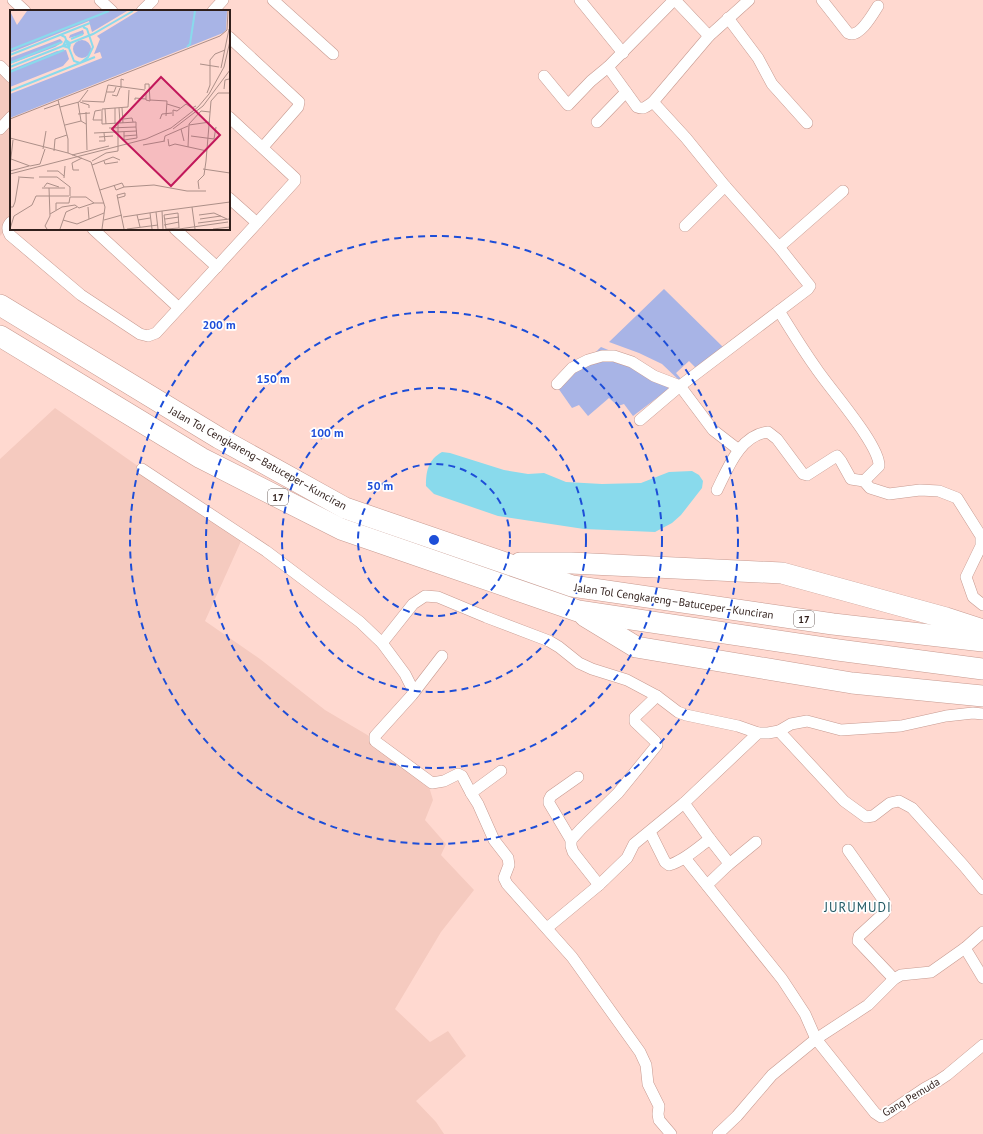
<svg xmlns="http://www.w3.org/2000/svg" width="983" height="1134" font-family="'PT Sans',sans-serif">
<style>
.built{fill:#f5cabf}
.green{fill:#a8b4e6;fill-rule:evenodd}
.water{fill:#89daec}
.lines{fill:none;stroke-linecap:round;stroke-linejoin:round}
.minor-casing{stroke:#c79a90;stroke-width:12}
.motorway-casing{stroke:#c79a90;stroke-width:22}
.minor{stroke:#fff;stroke-width:11}
.motorway{stroke:#fff;stroke-width:21}
.ring{fill:none;stroke:#1d4ed8;stroke-width:2;stroke-dasharray:7 5}
.labels{text-anchor:middle;stroke-width:3.5;stroke-linejoin:round;paint-order:stroke}
.shield{fill:#fff;stroke:#6e625f;stroke-width:1}
.shield-label{font-size:10px;font-weight:bold;fill:#301f1b}
.street-label{font-size:11px;fill:#301f1b;stroke:#fff}
.quarter-label{font-size:13px;letter-spacing:1px;fill:#225964;stroke:#fff}
.inset-river{fill:none;stroke:#89daec;stroke-width:2}
.inset-road{fill:none;stroke:#ac8f88;stroke-width:1}
.view{fill:#c2185b;fill-opacity:0.15;stroke:#c2185b;stroke-width:2}
.inset-edge{fill:none;stroke:#301f1b;stroke-width:2}
.centre{fill:#1d4ed8;stroke:#fff;stroke-width:2}
.ring-label{font-size:12px;text-anchor:middle;font-weight:bold;fill:#1d4ed8;stroke:#fff;stroke-width:3.5;stroke-linejoin:round;paint-order:stroke}
</style>
<rect width="100%" height="100%" fill="#ffd9d0"/>
<!-- built -->
<g class="built">
<polygon points="0,66 11,76 11,224 0,236"/>
<polygon points="55,408 242,539 205,621 260,659 325,710 386,746 427,780 433,800 425,820 446,844 441,855 474,890 441,932 395,1009 430,1042 448,1031 466,1056 416,1101 436,1122 444,1134 0,1134 0,459"/>
</g>
<!-- green -->
<g class="green">
<path d="M664,289l60,59 -43,34 -19,-18 -23,-11 -30,-11zM689,361l7,7 -14,12 -6,-7z"/>
<polygon points="601,347 623,356 674,385 633,416 624,404 618,406 609,398 588,416 579,405 572,408 558,388"/>
</g>
<!-- water -->
<path class="water" d="M442,452l8,1 54,17 24,4 16,-1 22,9 36,2 39,-1 28,-11 23,-1 7,4 4,6 -1,7 -21,27 -9,8 -17,9 -71,-3 -86,-13 -64,-22 -8,-8c0,-15 2,-26 16,-34z"/>
<g class="lines">
<defs>
<g id="minor">
<polyline points="13,0 25,11"/>
<polyline points="100,0 112,11"/>
<polyline points="273,0 333,54"/>
<polyline points="580,0 623,53"/>
<path d="M674,0l-66,67 29,40c7,3 10,-1 16,-5l56,-66 40,-36"/>
<polyline points="675,0 709,36"/>
<path d="M822,0l26,33c11,6 25,-19 30,-27"/>
<polyline points="142,11 153,0"/>
<polyline points="213,11 223,0"/>
<polyline points="728,18 758,58 772,84 807,123"/>
<polyline points="229,37 299,102 298,107 263,147"/>
<polyline points="0,66 11,77"/>
<polyline points="544,76 568,105 591,81 608,67"/>
<polyline points="229,117 295,178 295,181 257,223"/>
<polyline points="597,122 626,92"/>
<polyline points="0,129 11,117"/>
<path d="M11,222c-4,4 -4,8 -1,13l71,60 59,39 8,2 8,-3 101,-110 -28,-25"/>
<polyline points="685,226 725,186"/>
<polyline points="93,229 179,308"/>
<polyline points="175,229 217,267"/>
<polyline points="779,247 843,191"/>
<path d="M779,311c12,19 24,39 37,57 13,20 64,77 63,98l-15,15"/>
<polyline points="557,384 572,368 588,360 602,356 614,356 632,362 654,376 680,386 713,430 735,447 739,448"/>
<polyline points="640,420 680,386 808,289 810,286 779,247 725,186 686,138 653,102"/>
<polyline points="142,469 266,551 360,622 382,643 405,674 414,692"/>
<path d="M717,490c11,-22 23,-55 51,-58l9,7 26,35 4,1 28,-18 2,-1 4,5 10,18 13,2 6,7 19,6 31,-4 19,1 18,7 24,38v10l-15,31 7,20 10,8"/>
<polyline points="382,643 413,604 425,596 438,597 486,617 549,641 559,647 579,663 592,669 627,680 657,696 678,712 686,715 738,726 758,733"/>
<polyline points="442,656 412,695 375,736 375,741 432,783 444,781 458,774 462,776 471,793 478,804 494,840 508,858 509,865 504,878 507,884 572,957 640,1052 646,1065 648,1084 659,1106 658,1114 659,1120 671,1134"/>
<polyline points="779,731 844,801 866,817 873,816 890,803 899,801 912,808 964,866 983,889"/>
<polyline points="578,777 551,796 549,800 549,803 571,840 571,846 573,852 599,885"/>
<polyline points="471,793 501,771"/>
<polyline points="684,803 710,839 728,862 728,865 707,885"/>
<path d="M650,832l15,30 4,3c15,-4 28,-17 41,-26"/>
<polyline points="571,840 581,829 618,793 657,745 655,741 635,722 635,717 657,696"/>
<polyline points="848,850 884,901 886,908 884,913 859,936 858,941 894,979"/>
<polyline points="685,858 782,979 805,1014 816,1039 875,1113 881,1117 885,1115 925,1088 938,1081 947,1075 983,1045"/>
<polyline points="728,865 756,842"/>
<polyline points="547,928 599,885 627,858 634,844 684,803 758,733 768,733 779,731 791,724 807,721 841,730 901,726 946,716 973,713 983,714"/>
<polyline points="965,948 983,978"/>
<polyline points="718,1134 737,1116 772,1075 816,1039 868,1005 894,979 901,975 931,972 965,948 983,932"/>
</g>
<g id="motorway">
<polyline points="0,305 219,438 345,508 572,586 833,624 983,641"/>
<polyline points="0,336 201,458 341,529 578,611 838,650 983,669"/>
<polyline points="520,563 571,563 782,573 946,618 983,630"/>
<polyline points="585,616 636,647 852,683 983,696"/>
</g>
</defs>
<!-- minor casing -->
<use href="#minor" class="minor-casing"/>
<!-- motorway casing -->
<use href="#motorway" class="motorway-casing"/>
<!-- minor -->
<use href="#minor" class="minor"/>
<!-- motorway -->
<use href="#motorway" class="motorway"/>
</g>
<!-- distance rings -->
<g class="ring">
<circle cx="434" cy="540" r="76"/>
<circle cx="434" cy="540" r="152"/>
<circle cx="434" cy="540" r="228"/>
<circle cx="434" cy="540" r="304"/>
</g>
<g class="labels">
<!-- shield labels -->
<g class="shield">
<rect x="268" y="489" width="20" height="16" rx="3"/>
<rect x="794" y="611" width="20" height="16" rx="3"/>
</g>
<g class="shield-label">
<text x="278" y="501">17</text>
<text x="804" y="623">17</text>
</g>
<!-- street labels -->
<g class="street-label">
<text transform="translate(258 458) rotate(29)" y="4">Jalan Tol Cengkareng–Batuceper–Kunciran</text>
<text transform="translate(674 601) rotate(8)" y="4">Jalan Tol Cengkareng–Batuceper–Kunciran</text>
<text transform="translate(911 1097) rotate(-31)" y="4">Gang Pemuda</text>
</g>
<!-- quarter labels -->
<g class="quarter-label">
<text x="858" y="912">JURUMUDI</text>
</g>
</g>
<!-- overview -->
<g transform="translate(10 10)">
<rect width="220" height="220" fill="#ffd9d0"/>
<path d="M0,1l7,14 10,-14h100l-35,21 -3,-11 -79,32zM128,1h89l-1,19 -3,3 -213,85v-24l92,-36 -2,-6 -6,2 6,-15 -3,-3zM73,20l1,4 -15,4 1,-3zM50,29l3,3 -8,5 -45,17v-6zM63 39a9 9 0 1 1 18 0a9 9 0 1 1-18 0ZM56,40l3,9 -6,7 -53,21v-17l47,-19z" fill="#a8b4e6"/>
<path class="inset-river" d="M51,25l4,2 4,11 1,-4M61,29l12,-5M58,34l1,4 -6,-2 3,-6 4,3M177,37l3,-3 5,-33M59,38l5,13 6,2M0,40l99,-39M0,45l80,-32M0,53l52,-21M70,53l8,-6 5,-10 -6,-18 -4,-2M0,57l83,-33 40,-23M0,62l54,-22M0,81l85,-34"/>
<path class="inset-road" d="M190,54l19,3M211,58l8,-39M111,78v-9l3,1M135,79v-5h4l1,17 -4,-1v-7M214,79l1,-9 4,-1M97,82h7l2,-5M197,83l3,-8v-25l5,-6 10,-4M102,85l5,1 3,-8M48,90l10,39v14l23,9 14,45 -3,22M125,90v-2l11,1M140,90l17,1 -1,15M72,91l22,1 4,-17 37,5M68,92l3,19M69,92l9,-12M70,92l9,3v3M157,94l13,4M50,97l19,-5M105,98v16M109,98l1,15M112,98l1,15M34,99l15,-5M95,99l1,15M91,100l-6,1 -2,9h9M76,102l1,38M68,104l12,-1M163,106v-6l4,1 9,-7 6,4 4,-2M0,109l210,-83 7,-6 1,-19M113,109l9,-1 1,4M150,109l2,-5 10,-1M92,114v-15l26,-2 1,-17M92,114l34,-2v5M55,115l16,-4 5,3M179,115l21,-3M99,118l27,-1 1,11 -13,2v-8M163,119l30,-23 27,-36M171,119l3,12M84,123l43,-2M114,126l13,-1M181,126l23,3 2,-12M89,127l14,-1M0,128l58,15M158,129l1,7 6,-2 32,7M89,131h6l-1,-8M154,131l1,-5 23,-10M133,135l22,-4M178,137l1,-23 12,-13 9,1M33,139l3,-18M44,141l1,-12 12,-4M62,145l37,-9M1,149l19,7 10,-2 5,-15M82,151l14,-8 12,-2v-28M94,151l1,3 13,-2M82,155l21,-8 7,3M0,156l3,-26M193,159l27,4M69,160h-6l-1,-7 10,-5M0,161l19,-5M37,161h11l6,5M0,164l136,-35 25,-11 27,-21 11,-13 15,-27 6,-26M8,167l16,1M29,167h18l13,10v9M54,168l1,-12M104,175l2,5 8,-3M34,177l3,-4 12,4M114,177l30,-2 33,6h19M32,178h23M189,179l-1,-8 6,-6 2,-14 5,-60 7,-8h12M90,180l22,-7 2,4M60,187h16l8,6h10M108,188l7,-2v-3l-8,2 7,34M0,197h3l2,-5 4,-24M78,197l1,12M182,197l3,22M46,200v-7h13l1,-6M146,202l2,17M140,203l2,16M40,204l12,-7 13,-2 4,3 15,-5M127,205l3,12M189,205l15,-2 13,6M113,207l39,-6M155,209l14,-2M190,209l21,-3M53,210l14,4 27,-11M94,210l18,-5M128,210l12,-2M188,213l31,-4M154,215l15,-3M0,219l4,-13 18,-11 4,-9h33M37,219l-2,-3 5,-10 -1,-28M50,219l6,-17 11,-5M117,219l31,-4M153,219l-1,-18 68,-9M156,219l-2,-14 14,-2 1,15M156,219l13,-1M169,219l49,-7M203,219l17,-2"/>
<path class="view" d="M151,67l59,58 -49,51 -59,-57z"/>
<rect width="220" height="220" class="inset-edge"/>
</g>
<circle cx="434" cy="540" r="6" class="centre"/>
<g class="ring-label">
<text x="219" y="329">200 m</text>
<text x="273" y="383">150 m</text>
<text x="327" y="437">100 m</text>
<text x="380" y="490">50 m</text>
</g>
</svg>
